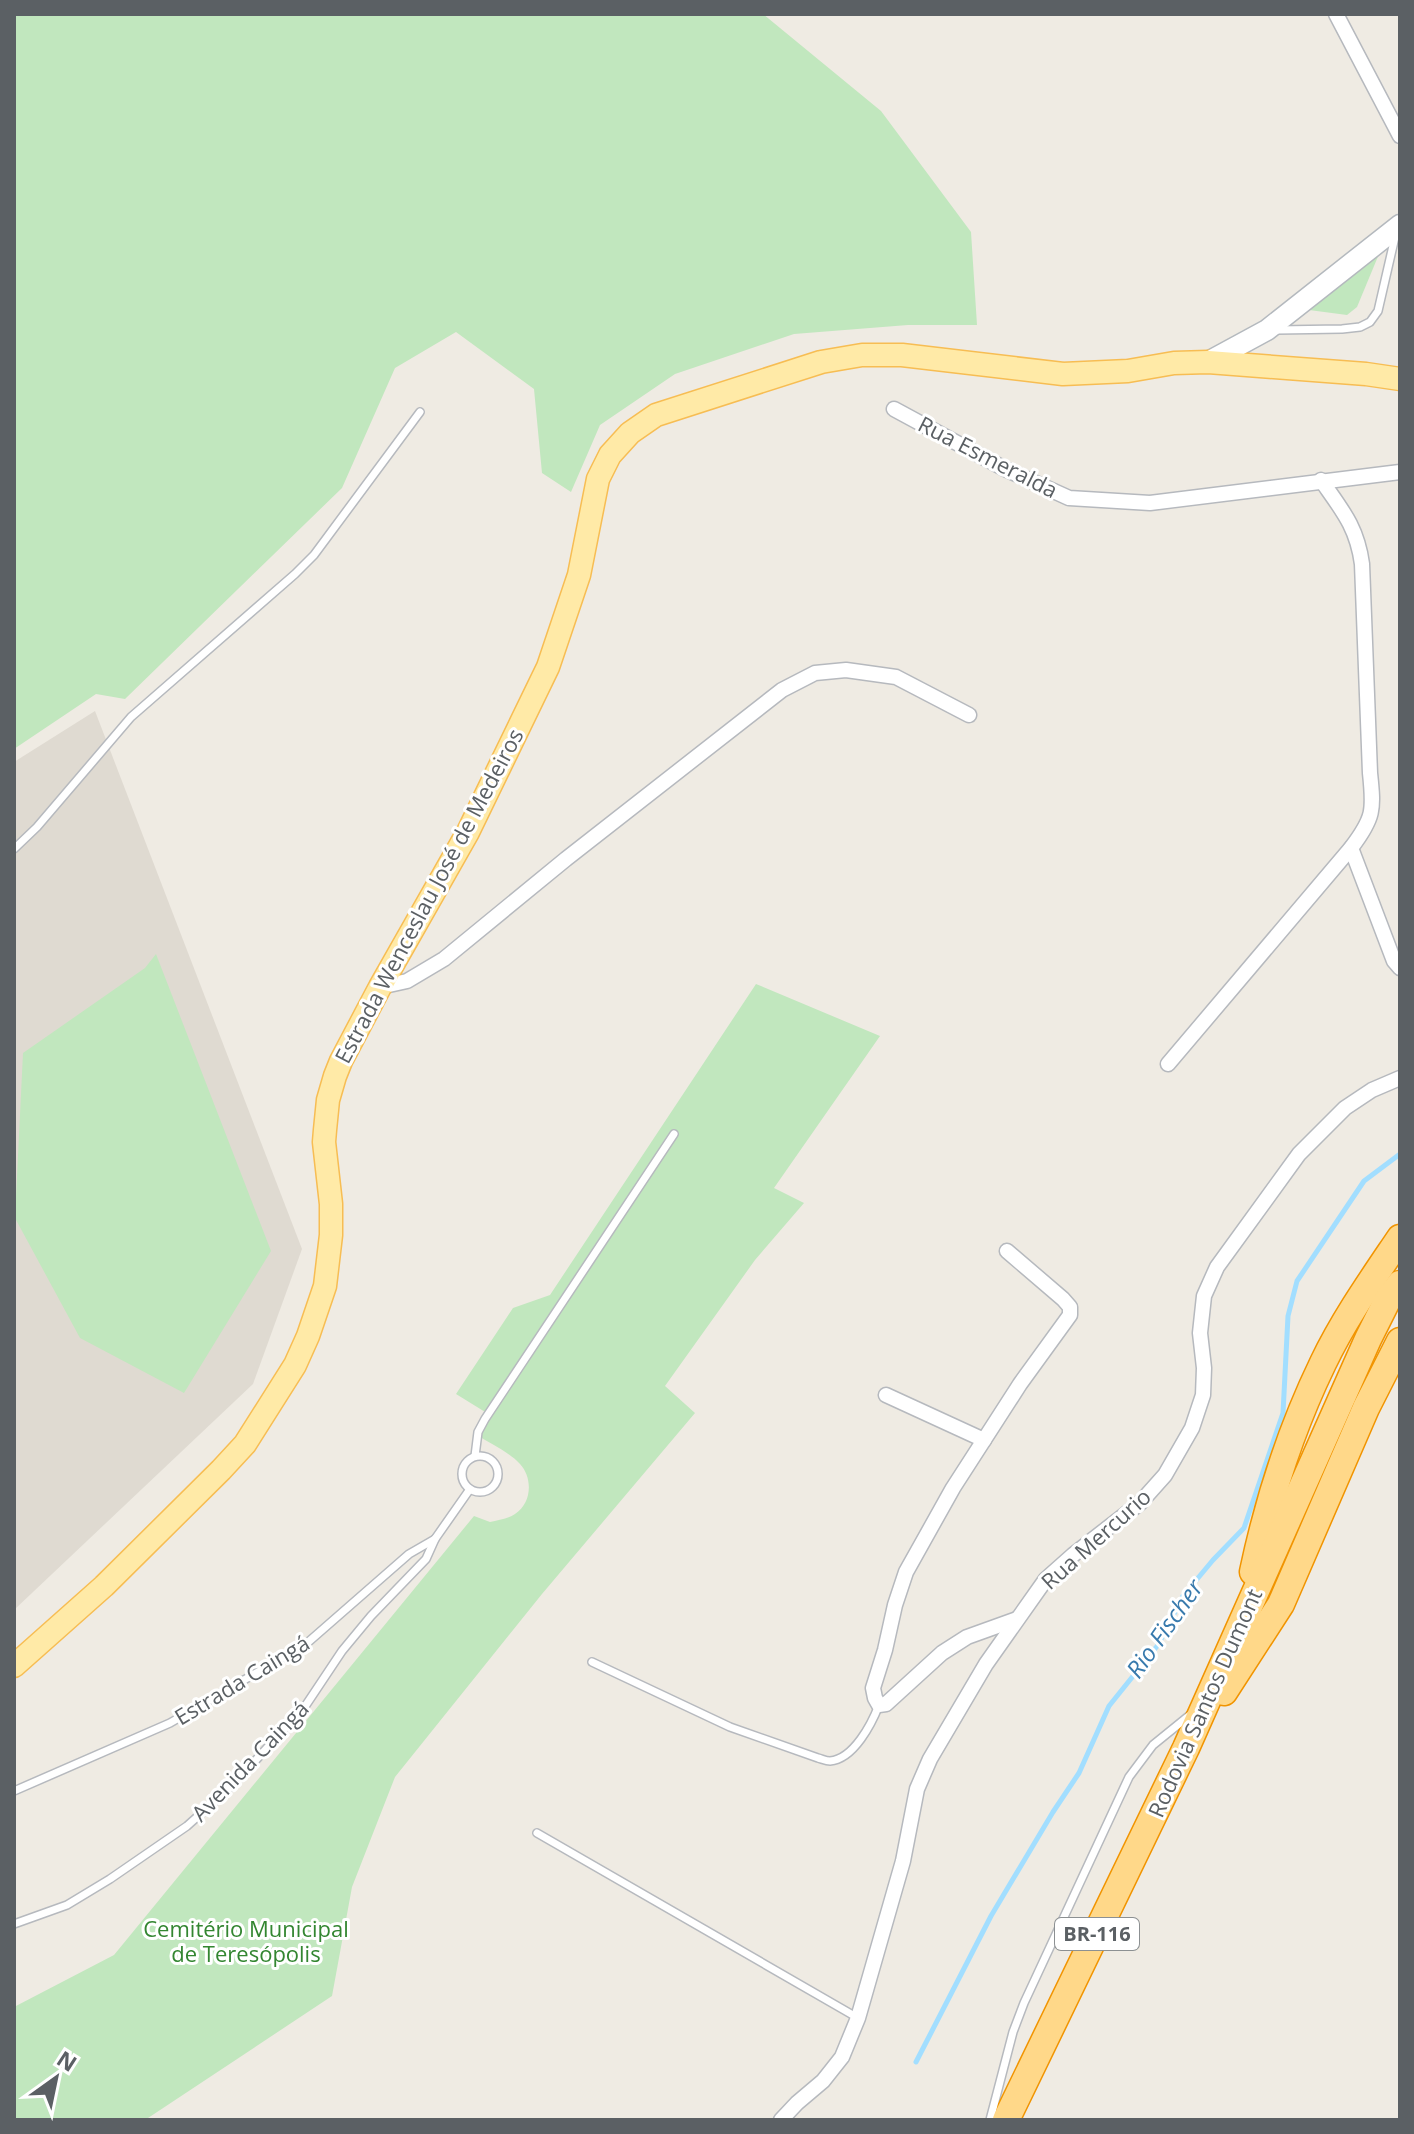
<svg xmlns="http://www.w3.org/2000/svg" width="1414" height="2134" font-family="'Open Sans',sans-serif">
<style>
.education{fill:#dfdad1}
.green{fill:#c1e7be}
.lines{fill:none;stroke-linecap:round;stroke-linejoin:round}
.stream{stroke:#a2deff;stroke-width:5}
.lane-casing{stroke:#b6b9be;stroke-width:10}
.street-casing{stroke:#b6b9be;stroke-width:17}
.secondary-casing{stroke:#b4b9be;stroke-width:23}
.primary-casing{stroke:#f7bd53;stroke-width:25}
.highway-casing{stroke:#f19400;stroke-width:29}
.lane{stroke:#fff;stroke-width:7}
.street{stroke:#fff;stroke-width:14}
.secondary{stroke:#fff;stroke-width:20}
.primary{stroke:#ffeaa7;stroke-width:22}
.highway{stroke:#ffd889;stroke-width:26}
.labels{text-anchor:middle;stroke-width:6;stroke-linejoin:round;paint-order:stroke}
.shield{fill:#fff;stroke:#8c9092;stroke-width:2}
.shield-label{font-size:20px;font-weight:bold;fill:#5b6064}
.street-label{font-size:22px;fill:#5b6064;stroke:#fff}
.park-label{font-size:22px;fill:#338631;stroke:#fff}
.water-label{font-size:24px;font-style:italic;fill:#387aad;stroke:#fff}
</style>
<rect width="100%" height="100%" fill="#efebe3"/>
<!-- education -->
<polygon class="education" points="95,711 302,1249 253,1384 14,1610 14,762"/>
<!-- green -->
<g class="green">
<polygon points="14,14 763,14 881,111 971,232 977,325 908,325 794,334 675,374 600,425 571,492 542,473 534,389 456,332 395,368 342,488 125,699 96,694 14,749"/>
<polygon points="1384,242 1357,307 1347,315 1309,310"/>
<polygon points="156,954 271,1251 184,1393 80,1338 15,1218 23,1053 145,968"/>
<path d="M756,984l124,52 -106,152 30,15 -49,57 -90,126 30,27 -153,181 -147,183 -43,110 -20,109 -187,124h-131v-113l100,-52 360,-439 16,6c8,-2 18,-3 25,-8 17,-11 18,-36 5,-50 -11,-12 -29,-20 -43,-29l13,-20 -34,-21 57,-86 37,-13z"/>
</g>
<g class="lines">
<!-- stream -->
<polyline class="stream" points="916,2062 991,1916 1053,1812 1079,1773 1109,1706 1158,1645 1183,1596 1213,1560 1244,1528 1283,1413 1288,1316 1297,1281 1364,1181 1400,1154"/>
<defs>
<g id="lane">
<polyline points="1277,330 1342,329 1360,327 1370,322 1378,311 1395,237"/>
<polyline points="14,849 37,827 131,717 295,574 314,555 420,412"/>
<polyline points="475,1456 478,1432 485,1419 674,1134"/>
<circle cx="480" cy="1474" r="18"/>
<path d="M592,1662l138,65 88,31c4,1 8,3 12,3 24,-2 42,-38 49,-56"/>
<polyline points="14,1791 170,1723 306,1644 409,1554 435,1539 470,1489"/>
<polyline points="537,1833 858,2018"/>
<polyline points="14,1924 67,1905 110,1879 187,1826 235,1783 306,1705 342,1651 371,1616 426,1559 435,1539"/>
<polyline points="990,2120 1013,2032 1024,2003 1129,1777 1153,1745 1190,1715"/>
</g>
<g id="street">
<polyline points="1336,14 1400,136"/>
<polyline points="894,409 1005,469 1069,498 1150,503 1400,472"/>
<polyline points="1351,848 1394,961 1400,968"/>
<polyline points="380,987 407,981 444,959 566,859 782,690 815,673 846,670 896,677 969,715"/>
<path d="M1168,1064l183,-216c23,-30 23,-38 19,-75l-8,-209c-5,-37 -20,-54 -41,-84"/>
<polyline points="1007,1251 1063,1299 1070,1307 1070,1315 1020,1384 953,1488 906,1572 895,1605 885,1650 873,1688 875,1698 879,1705 886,1704 942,1653 967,1637 1017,1619"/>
<polyline points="886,1395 984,1440"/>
<polyline points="781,2120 797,2103 823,2081 842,2057 858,2018 903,1861 917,1789 930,1759 986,1664 1046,1579 1073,1555 1140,1503 1165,1475 1192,1428 1203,1395 1204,1368 1200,1333 1204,1296 1217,1267 1299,1154 1345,1108 1372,1090 1400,1078"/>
</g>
<polyline id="secondary" points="1208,362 1267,330 1400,225"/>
<polyline id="primary" points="14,1666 104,1586 221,1470 245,1444 295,1365 308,1336 325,1286 331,1235 331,1204 324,1142 325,1130 328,1100 335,1076 341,1061 380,987 468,832 548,667 579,575 598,479 610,455 630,433 656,415 821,362 862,355 902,355 1063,374 1128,371 1174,363 1208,362 1366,374 1400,379"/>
<g id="highway">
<path d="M1253,1572c15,-71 38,-143 70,-209 21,-44 50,-85 77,-125"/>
<polyline points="1224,1692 1281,1604 1366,1408 1400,1341"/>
<polyline points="1006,2120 1186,1748 1368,1339 1387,1301 1400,1284"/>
</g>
</defs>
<!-- lane casing -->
<use href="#lane" class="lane-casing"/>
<!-- street casing -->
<use href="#street" class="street-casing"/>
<!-- secondary casing -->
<use href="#secondary" class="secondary-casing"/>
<!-- primary casing -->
<use href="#primary" class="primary-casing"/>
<!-- highway casing -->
<use href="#highway" class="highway-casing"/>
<!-- lane -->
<use href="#lane" class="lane"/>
<!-- street -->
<use href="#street" class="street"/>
<!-- secondary -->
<use href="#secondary" class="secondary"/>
<!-- primary -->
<use href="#primary" class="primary"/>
<!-- highway -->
<use href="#highway" class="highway"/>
</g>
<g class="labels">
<!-- shield labels -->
<rect class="shield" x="1055" y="1918" width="84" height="32" rx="6"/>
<g class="shield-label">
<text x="1097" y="1941">BR-116</text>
</g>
<!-- street labels -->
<g class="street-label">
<text transform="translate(988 457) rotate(27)" y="8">Rua Esmeralda</text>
<text transform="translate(429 896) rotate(-62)" y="8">Estrada Wenceslau José de Medeiros</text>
<text transform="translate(1096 1539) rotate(-42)" y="8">Rua Mercurio</text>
<text transform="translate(242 1680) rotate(-31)" y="8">Estrada Caingá</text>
<text transform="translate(1205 1703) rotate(-66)" y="8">Rodovia Santos Dumont</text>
<text transform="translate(250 1761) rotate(-46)" y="8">Avenida Caingá</text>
</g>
<!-- park labels -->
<g class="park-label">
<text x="246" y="1937">Cemitério Municipal<tspan x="246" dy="25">de Teresópolis</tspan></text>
</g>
<!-- water labels -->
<g class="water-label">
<text transform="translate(1165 1629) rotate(-55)" y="8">Rio Fischer</text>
</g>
</g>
<!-- border -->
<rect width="1414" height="2134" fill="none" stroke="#5b6064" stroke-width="32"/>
<!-- north arrow -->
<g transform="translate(56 2078) rotate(33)" stroke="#ffffff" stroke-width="6" paint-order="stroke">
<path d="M0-6L14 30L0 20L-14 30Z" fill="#5b6064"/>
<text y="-12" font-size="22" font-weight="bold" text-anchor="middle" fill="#5b6064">N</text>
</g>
</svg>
